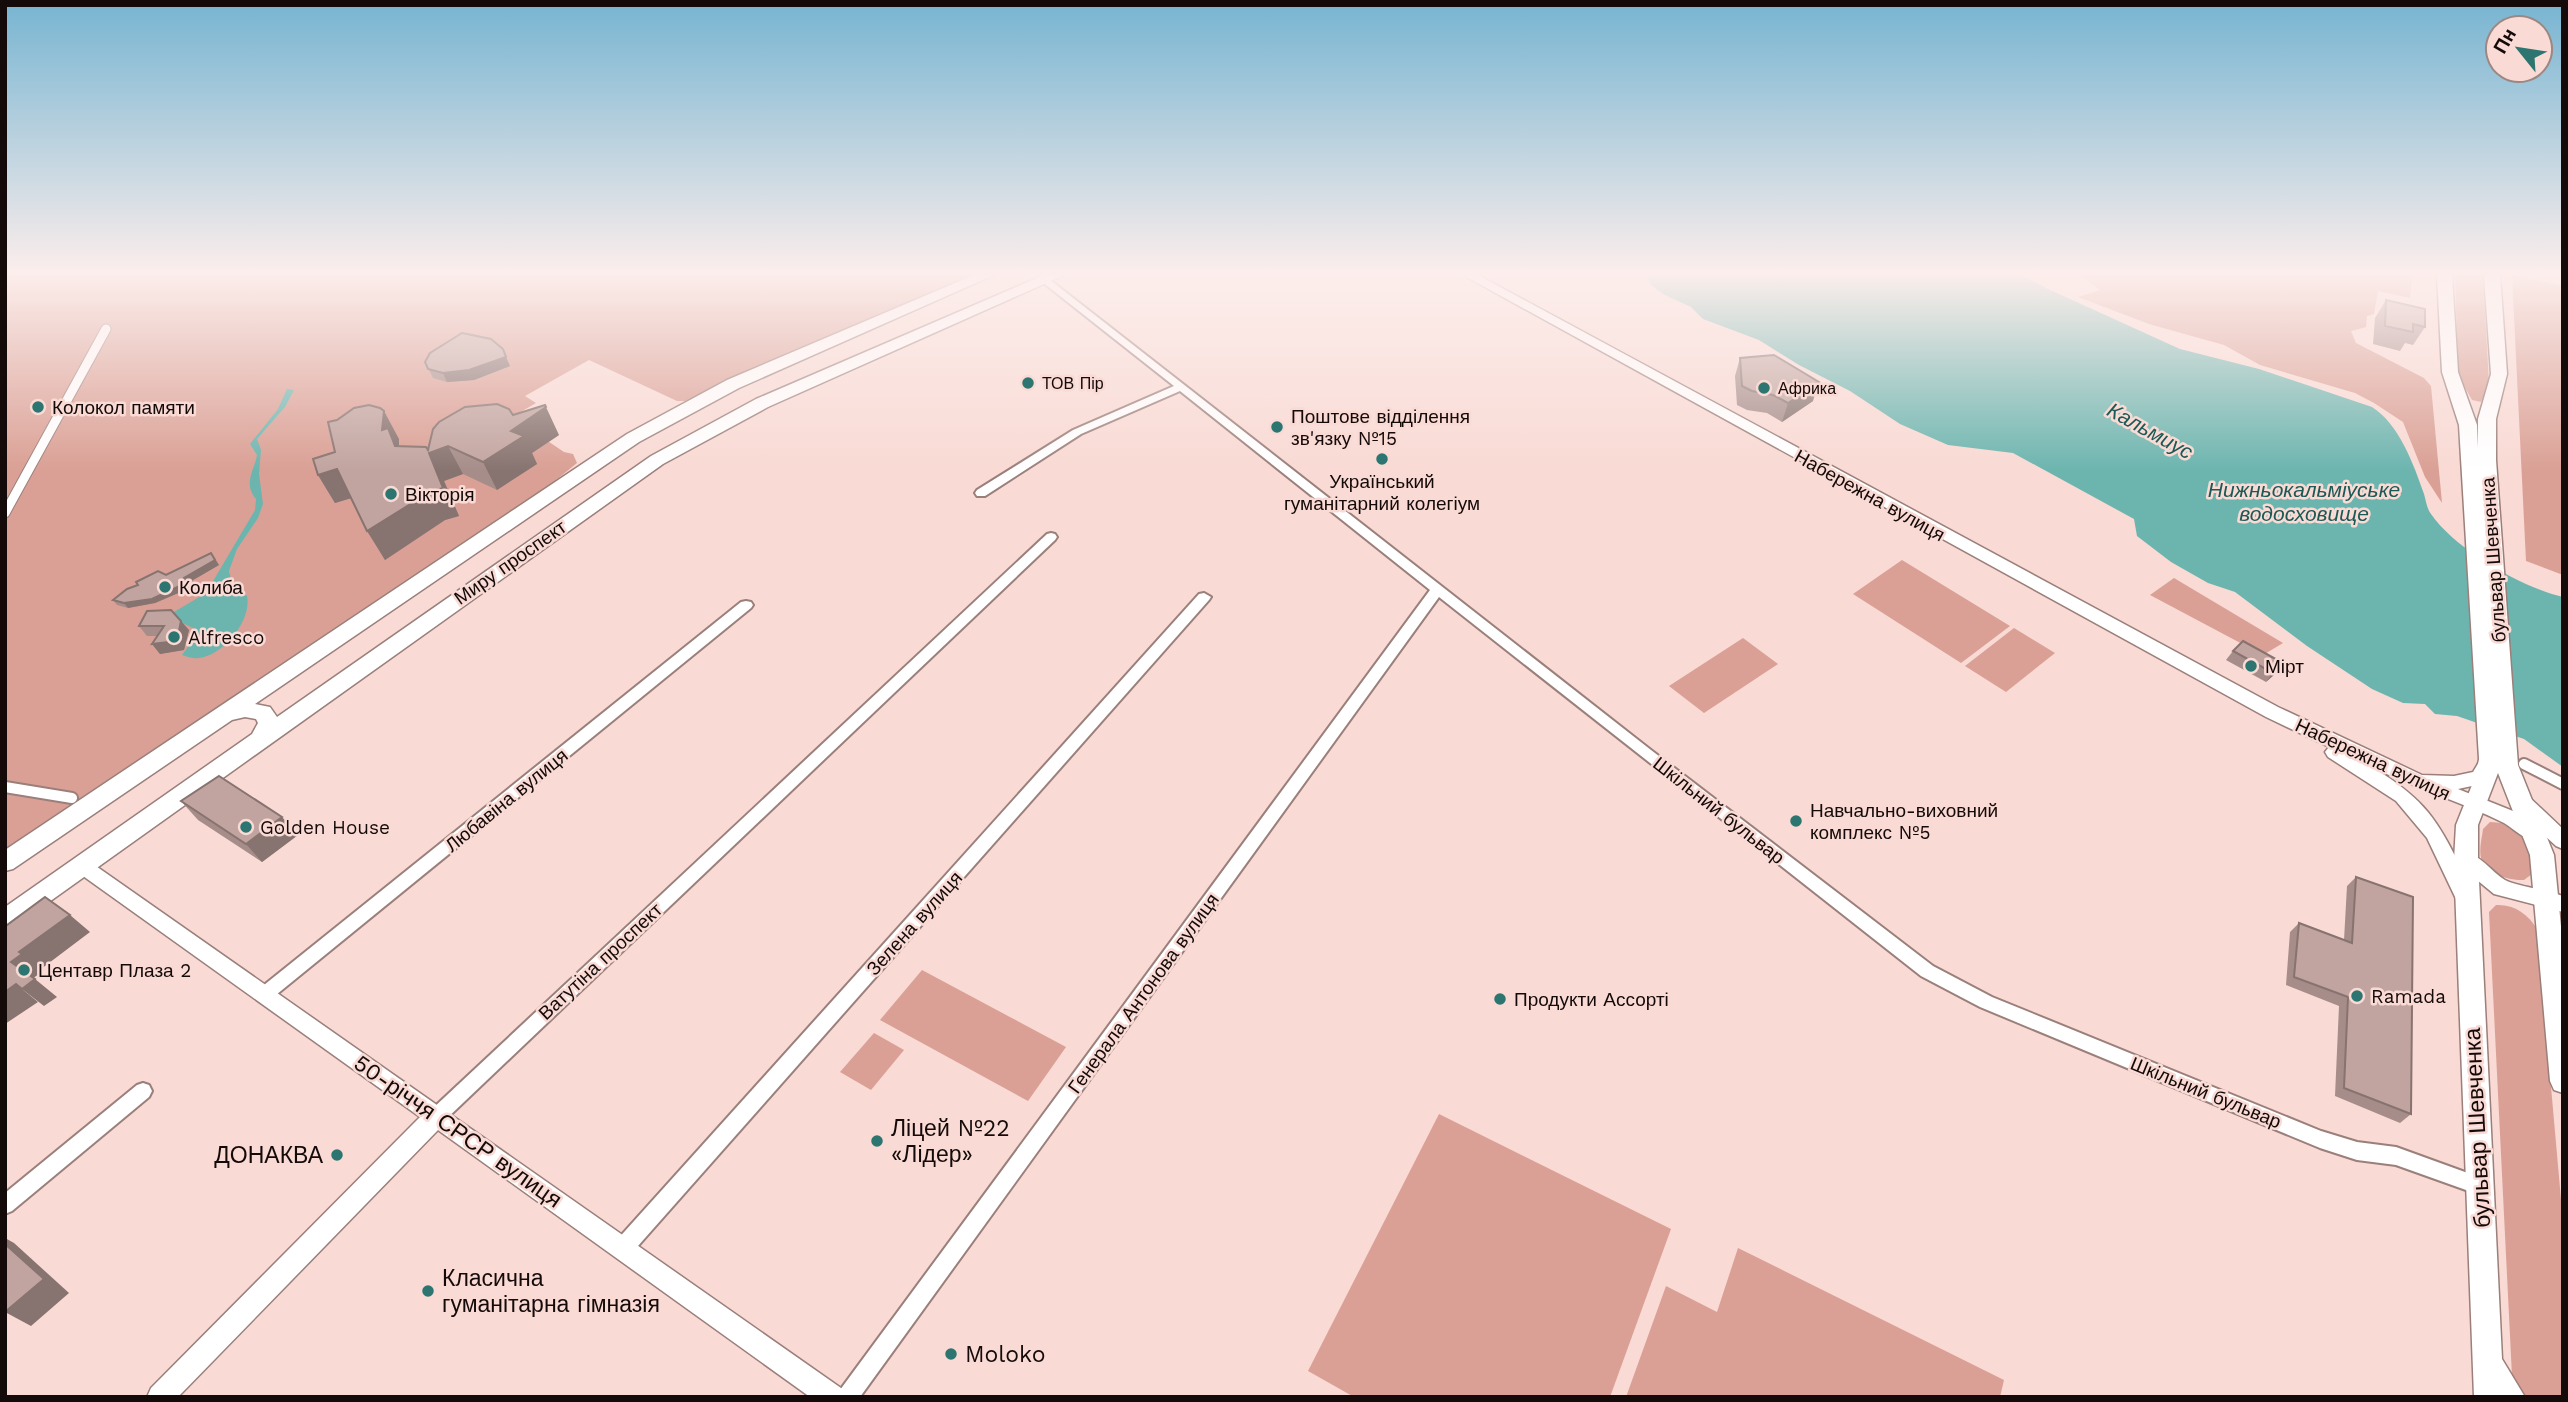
<svg xmlns="http://www.w3.org/2000/svg" width="2568" height="1402" font-family="'Work Sans',sans-serif">
<style>
.green{fill:#daa095}
.water{fill:#6cb5af}
.lines{fill:none;stroke-linecap:round;stroke-linejoin:round}
.pedestrian-far1-casing{stroke:#9a7f7a;stroke-width:11}
.pedestrian-casing{stroke:#9a7f7a;stroke-width:14}
.minor-casing{stroke:#9a7f7a;stroke-width:4}
.tertiary-casing{stroke:#9a7f7a;stroke-width:3}
.secondary-casing{stroke:#9a7f7a;stroke-width:3}
.pedestrian-far1{stroke:#fff;stroke-width:9}
.pedestrian{stroke:#fff;stroke-width:10}
.minor{fill:#fff;fill-rule:evenodd}
.tertiary{fill:#fff;fill-rule:evenodd}
.secondary{fill:#fff;fill-rule:evenodd}
.wall{fill:#a68d89}
.shaded-wall{fill:#87736f}
.building{fill:#c1a49f;stroke:#87736f;stroke-width:2}
.poi-dot{fill:#2c7570;stroke:#f9dad4;stroke-width:2.5}
.labels{text-anchor:middle;stroke-width:5;stroke-linejoin:round;paint-order:stroke}
.far-poi-label{font-size:16px;fill:#140a09;stroke:#f9dad4;text-anchor:start}
.poi-label{font-size:19px;fill:#140a09;stroke:#f9dad4;text-anchor:start}
.street-label{font-size:19px;fill:#140a09;stroke:#f9dad4}
.water-label{font-size:21px;font-style:italic;fill:#1b5955;stroke:#f9dad4}
.near-poi-label{font-size:23px;fill:#140a09;stroke:#f9dad4;text-anchor:start}
.near-street-label{font-size:23px;fill:#140a09;stroke:#f9dad4}
</style>
<rect width="100%" height="100%" fill="#f9dad4"/>
<!-- green -->
<g class="green">
<polygon points="5,275 971,275 685,401 677,401 589,360 525,396 536,403 512,417 564,452 573,454 577,463 533,499 5,854"/>
<polygon points="2079,275 2412,275 2410,298 2378,291 2374,314 2367,316 2366,327 2351,331 2356,343 2424,378 2431,386 2442,503 2425,477 2403,422 2374,403 2355,393 2260,365 2224,345 2149,324 2078,297 2100,290"/>
<polygon points="2455,275 2483,275 2489,383 2481,402 2472,400 2458,375"/>
<polygon points="2512,275 2563,286 2563,575 2526,561"/>
<polygon points="1902,560 2010,626 1961,663 1853,594"/>
<polygon points="2174,578 2283,643 2263,655 2150,595"/>
<polygon points="2014,628 2055,653 2006,692 1965,666"/>
<polygon points="1743,638 1778,664 1704,713 1669,686"/>
<path d="M2490,822c37,1 39,22 42,52l-8,6c-13,1 -40,-6 -43,-22 -2,-9 1,-21 2,-29z"/>
<path d="M2496,905c18,-1 32,9 41,24l26,293v175h-39l-12,-21 -23,-464z"/>
<polygon points="922,970 1066,1047 1028,1101 880,1020"/>
<polygon points="874,1033 904,1050 871,1090 840,1072"/>
<polygon points="1439,1114 1671,1229 1610,1397 1354,1397 1308,1371"/>
<polygon points="1738,1248 2004,1380 2000,1397 1626,1397 1666,1286 1717,1312"/>
</g>
<!-- water -->
<g class="water">
<path d="M1647,275h375l26,14 132,60 79,20 113,38c27,17 42,58 52,87 2,7 3,15 7,20 25,36 90,73 132,83v170l-39,-28 -67,-23 -22,-2 -10,-10 -22,-1 -31,-14 -65,-43 -72,-54 -27,-9 -37,-21 -34,-26 -3,-17 -121,-66 -65,-8 -48,-21 -50,-33 -51,-26 -40,-25 -56,-21 -12,-12 -28,-13 -13,-10z"/>
<path d="M287,389l7,1 -9,17 -28,32 4,11 -2,24 4,30 -5,14 -21,31 -8,22 4,18 14,7c5,24 -23,59 -48,62 -5,1 -11,-1 -17,-3l12,-17 -1,-10 -26,-12 39,-23 49,-83 1,-11c-13,-15 -2,-28 1,-44l-7,-11 28,-35z"/>
</g>
<g class="lines">
<defs>
<polyline id="pedestrian-far1" points="5,513 106,329"/>
<g id="pedestrian">
<polyline points="2524,764 2563,784"/>
<polyline points="5,787 72,798"/>
</g>
<g id="minor">
<polygon points="1045,276 1651,750 1933,966 1992,997 2321,1131 2357,1142 2396,1147 2487,1180 2489,1186 2487,1192 2480,1195 2396,1165 2357,1160 2320,1148 1980,1007 1921,976 1439,597 860,1397 837,1397 840,1390 1430,590 1180,391 1081,434 985,496 977,496 975,493 977,490 1073,430 1174,386 1041,281 1040,279"/>
<polygon points="1051,533 1055,534 1057,537 1055,540 443,1122 437,1124 431,1122 428,1116 431,1110 1047,534"/>
<polygon points="1204,593 1211,597 1209,600 630,1255 623,1258 616,1255 613,1248 616,1241 1199,594"/>
<polygon points="746,601 751,602 753,605 751,608 271,999 265,1001 259,999 257,994 259,989 741,602"/>
<polygon points="143,1083 149,1085 152,1091 149,1097 12,1211 5,1214 5,1193 137,1085"/>
</g>
<g id="tertiary">
<path d="M1463,275h15l800,432 144,68 32,1 19,-4 9,-15h12l3,5 -11,21 -28,6 60,24 11,7 -16,-18 2,-5 7,-2 7,2 34,32v20l-7,-3 -12,-11 -2,4c-15,5 -26,-9 -38,-16 -41,-21 -88,-34 -130,-55 44,28 60,45 83,92l2,-6c18,-5 31,17 46,26 11,6 43,10 58,16v16l-69,-18 -34,-28 14,29 -3,6 -7,2 -7,-2 -30,-63 -31,-37 -68,-44 -3,-5 4,-5 -63,-30z"/>
<polygon points="83,857 841,1388 845,1397 810,1397 438,1130 178,1397 147,1397 151,1388 420,1117 76,871 73,865 76,859"/>
</g>
<g id="secondary">
<polygon points="974,275 994,275 739,388 639,442 255,704 270,707 277,717 651,456 756,399 1044,275 1064,275 768,407 663,464 14,927 5,930 5,907 252,734 258,723 256,719 245,717 232,720 13,869 5,871 5,850 627,434 727,380"/>
<polygon points="2437,275 2452,275 2458,372 2477,425 2478,448 2478,419 2491,374 2484,275 2500,275 2507,374 2496,419 2496,460 2518,765 2554,855 2563,947 2563,1093 2554,1090 2550,1081 2530,855 2498,773 2478,825 2478,860 2502,1359 2525,1397 2474,1397 2454,860 2456,825 2476,775 2479,759 2459,425 2442,372"/>
</g>
</defs>
<!-- pedestrian-far1 casing -->
<use href="#pedestrian-far1" class="pedestrian-far1-casing"/>
<!-- pedestrian casing -->
<use href="#pedestrian" class="pedestrian-casing"/>
<!-- minor casing -->
<use href="#minor" class="minor-casing"/>
<!-- tertiary casing -->
<use href="#tertiary" class="tertiary-casing"/>
<!-- secondary casing -->
<use href="#secondary" class="secondary-casing"/>
<!-- pedestrian-far1 -->
<use href="#pedestrian-far1" class="pedestrian-far1"/>
<!-- pedestrian -->
<use href="#pedestrian" class="pedestrian"/>
<!-- minor -->
<use href="#minor" class="minor"/>
<!-- tertiary -->
<use href="#tertiary" class="tertiary"/>
<!-- secondary -->
<use href="#secondary" class="secondary"/>
</g>
<!-- wall -->
<g class="wall">
<polygon points="2386,300 2425,327 2413,345 2405,343 2400,351 2373,344 2375,318"/>
<polygon points="1740,358 1813,401 1782,422 1767,413 1747,410 1737,405 1735,376"/>
<polygon points="425,362 510,366 474,380 447,382 433,378"/>
<polygon points="513,415 559,435 532,453 537,464 497,490 463,474 444,481 459,516 445,520 385,560 351,498 335,503 318,475 335,452 337,420 399,439 399,446 428,450"/>
<polygon points="211,553 219,565 188,583 190,588 155,603 128,608 117,605 113,600"/>
<polygon points="147,611 189,630 184,650 160,654 152,644 158,636 147,636 139,626"/>
<polygon points="2233,651 2283,663 2276,673 2266,682 2226,660"/>
<polygon points="181,801 298,835 262,862 198,820"/>
<polygon points="2356,877 2411,1114 2400,1123 2335,1096 2339,1006 2286,985 2290,932 2299,923 2344,940 2347,886"/>
</g>
<!-- shaded-wall -->
<g class="shaded-wall">
<polygon points="506,357 510,366 474,380 447,382 443,373"/>
<polygon points="1819,382 1813,401 1782,422 1788,403"/>
<polygon points="546,407 559,435 532,453 537,464 497,490 483,462 511,431"/>
<polygon points="384,411 399,439 399,448 403,456 382,430"/>
<polygon points="448,446 463,474 444,481 459,516 445,520 385,560 367,531 430,453"/>
<polygon points="337,469 355,497 335,503 318,475"/>
<polygon points="211,553 219,565 188,583 190,588 155,603 128,608 124,603 184,578"/>
<polygon points="181,621 189,630 184,650 160,654 152,644"/>
<polygon points="2283,663 2276,673 2266,682 2273,673"/>
<polygon points="282,817 298,835 262,862 246,844"/>
<polygon points="70,915 90,932 41,969 43,971 32,979 11,962 19,952"/>
<polygon points="35,979 57,997 44,1006 22,989"/>
<polygon points="16,984 38,1002 5,1024 5,992"/>
<polygon points="5,1238 14,1243 69,1293 31,1326 5,1312"/>
</g>
<!-- building -->
<g class="building">
<polygon points="2386,300 2425,309 2425,327 2413,324 2413,332 2385,326"/>
<polygon points="462,333 491,339 503,349 506,357 469,370 443,373 428,369 425,362 430,353"/>
<polygon points="1774,355 1819,382 1788,403 1773,395 1752,391 1742,386 1740,358"/>
<polygon points="497,404 509,409 513,415 545,405 546,407 511,431 524,436 483,462 448,446 429,453 443,488 430,492 367,531 337,469 318,475 313,459 335,452 328,422 337,420 354,408 369,405 380,408 384,411 382,430 388,428 395,446 426,447 428,450 433,429 439,422 465,407"/>
<polygon points="211,553 215,560 184,578 186,583 152,599 124,603 113,600 127,589 138,585 136,582 158,571 166,575"/>
<polygon points="171,610 181,621 177,641 152,644 164,626 139,626 147,611"/>
<polygon points="2243,641 2283,663 2273,673 2233,651"/>
<polygon points="219,776 282,817 246,844 181,801"/>
<polygon points="2356,877 2413,897 2411,1114 2344,1088 2348,997 2294,977 2299,923 2352,943"/>
<polygon points="45,897 70,915 19,952 22,954 11,962 35,979 22,989 16,984 5,992 5,924 7,925"/>
<polygon points="5,1244 44,1279 5,1312"/>
</g>
<!-- sky -->
<linearGradient id="sky" x2="0" y2="1"><stop stop-color="#76b4d1"/><stop offset="0.58" stop-color="#fceeec"/><stop offset="1" stop-color="#fceeec" stop-opacity="0"/></linearGradient>
<rect width="2568" height="471" fill="url(#sky)"/>
<!-- markers -->
<g class="poi-dot">
<circle cx="1028" cy="383" r="7"/>
<circle cx="1764" cy="388" r="7"/>
<circle cx="38" cy="407" r="7"/>
<circle cx="1277" cy="427" r="7"/>
<circle cx="1382" cy="459" r="7"/>
<circle cx="391" cy="494" r="7"/>
<circle cx="165" cy="587" r="7"/>
<circle cx="174" cy="637" r="7"/>
<circle cx="2251" cy="666" r="7"/>
<circle cx="1796" cy="821" r="7"/>
<circle cx="246" cy="827" r="7"/>
<circle cx="24" cy="970" r="7"/>
<circle cx="2357" cy="996" r="7"/>
<circle cx="1500" cy="999" r="7"/>
<circle cx="877" cy="1141" r="7"/>
<circle cx="337" cy="1155" r="7"/>
<circle cx="428" cy="1291" r="7"/>
<circle cx="951" cy="1354" r="7"/>
</g>
<g class="labels">
<!-- far-poi labels -->
<g class="far-poi-label">
<text x="1042" y="389">ТОВ Пір</text>
<text x="1778" y="394">Африка</text>
</g>
<!-- poi labels -->
<g class="poi-label">
<text x="52" y="414">Колокол памяти</text>
<text x="1291" y="423">Поштове відділення<tspan x="1291" dy="22">зв'язку №15</tspan></text>
<text x="1382" y="488" text-anchor="middle">Український<tspan x="1382" dy="22">гуманітарний колегіум</tspan></text>
<text x="405" y="501">Вікторія</text>
<text x="179" y="594">Колиба</text>
<text x="188" y="644">Alfresco</text>
<text x="2265" y="673">Мірт</text>
<text x="1810" y="817">Навчально-виховний<tspan x="1810" dy="22">комплекс №5</tspan></text>
<text x="260" y="834">Golden House</text>
<text x="38" y="977">Центавр Плаза 2</text>
<text x="2371" y="1003">Ramada</text>
<text x="1514" y="1006">Продукти Ассорті</text>
</g>
<!-- street labels -->
<g class="street-label">
<text transform="translate(1870 495) rotate(29)" y="7">Набережна вулиця</text>
<text transform="translate(2493 560) rotate(-94)" y="7">бульвар Шевченка</text>
<text transform="translate(510 562) rotate(-35)" y="7">Миру проспект</text>
<text transform="translate(2373 759) rotate(25)" y="7">Набережна вулиця</text>
<text transform="translate(506 800) rotate(-39)" y="7">Любавіна вулиця</text>
<text transform="translate(1719 810) rotate(38)" y="7">Шкільний бульвар</text>
<text transform="translate(914 923) rotate(-48)" y="7">Зелена вулиця</text>
<text transform="translate(600 961) rotate(-43)" y="7">Ватутіна проспект</text>
<text transform="translate(1143 993) rotate(-54)" y="7">Генерала Антонова вулиця</text>
<text transform="translate(2206 1092) rotate(22)" y="7">Шкільний бульвар</text>
</g>
<!-- water labels -->
<g class="water-label">
<text transform="translate(2150 431) rotate(29)" y="7">Кальмиус</text>
<text x="2304" y="497">Нижньокальміуське<tspan x="2304" dy="24">водосховище</tspan></text>
</g>
<!-- near-poi labels -->
<g class="near-poi-label">
<text x="891" y="1136">Ліцей №22<tspan x="891" dy="26">«Лідер»</tspan></text>
<text x="323" y="1163" text-anchor="end">ДОНАКВА</text>
<text x="442" y="1286">Класична<tspan x="442" dy="26">гуманітарна гімназія</tspan></text>
<text x="965" y="1362">Moloko</text>
</g>
<!-- near-street labels -->
<g class="near-street-label">
<text transform="translate(2477 1128) rotate(-93)" y="8">бульвар Шевченка</text>
<text transform="translate(458 1131) rotate(35)" y="8">50-річчя СРСР вулиця</text>
</g>
</g>
<!-- border -->
<rect width="2568" height="1402" fill="none" stroke="#140a09" stroke-width="14"/>
<!-- north arrow -->
<g transform="translate(2519 49) rotate(300)"><circle r="33" fill="#f9dad4" stroke="#9d8783" stroke-width="2"/>
<path d="M0-5L12 26L0 18L-12 26Z" fill="#2c7570"/>
<text y="-10" font-size="19" font-weight="bold" text-anchor="middle" fill="#140a09">Пн</text>
</g>
</svg>
